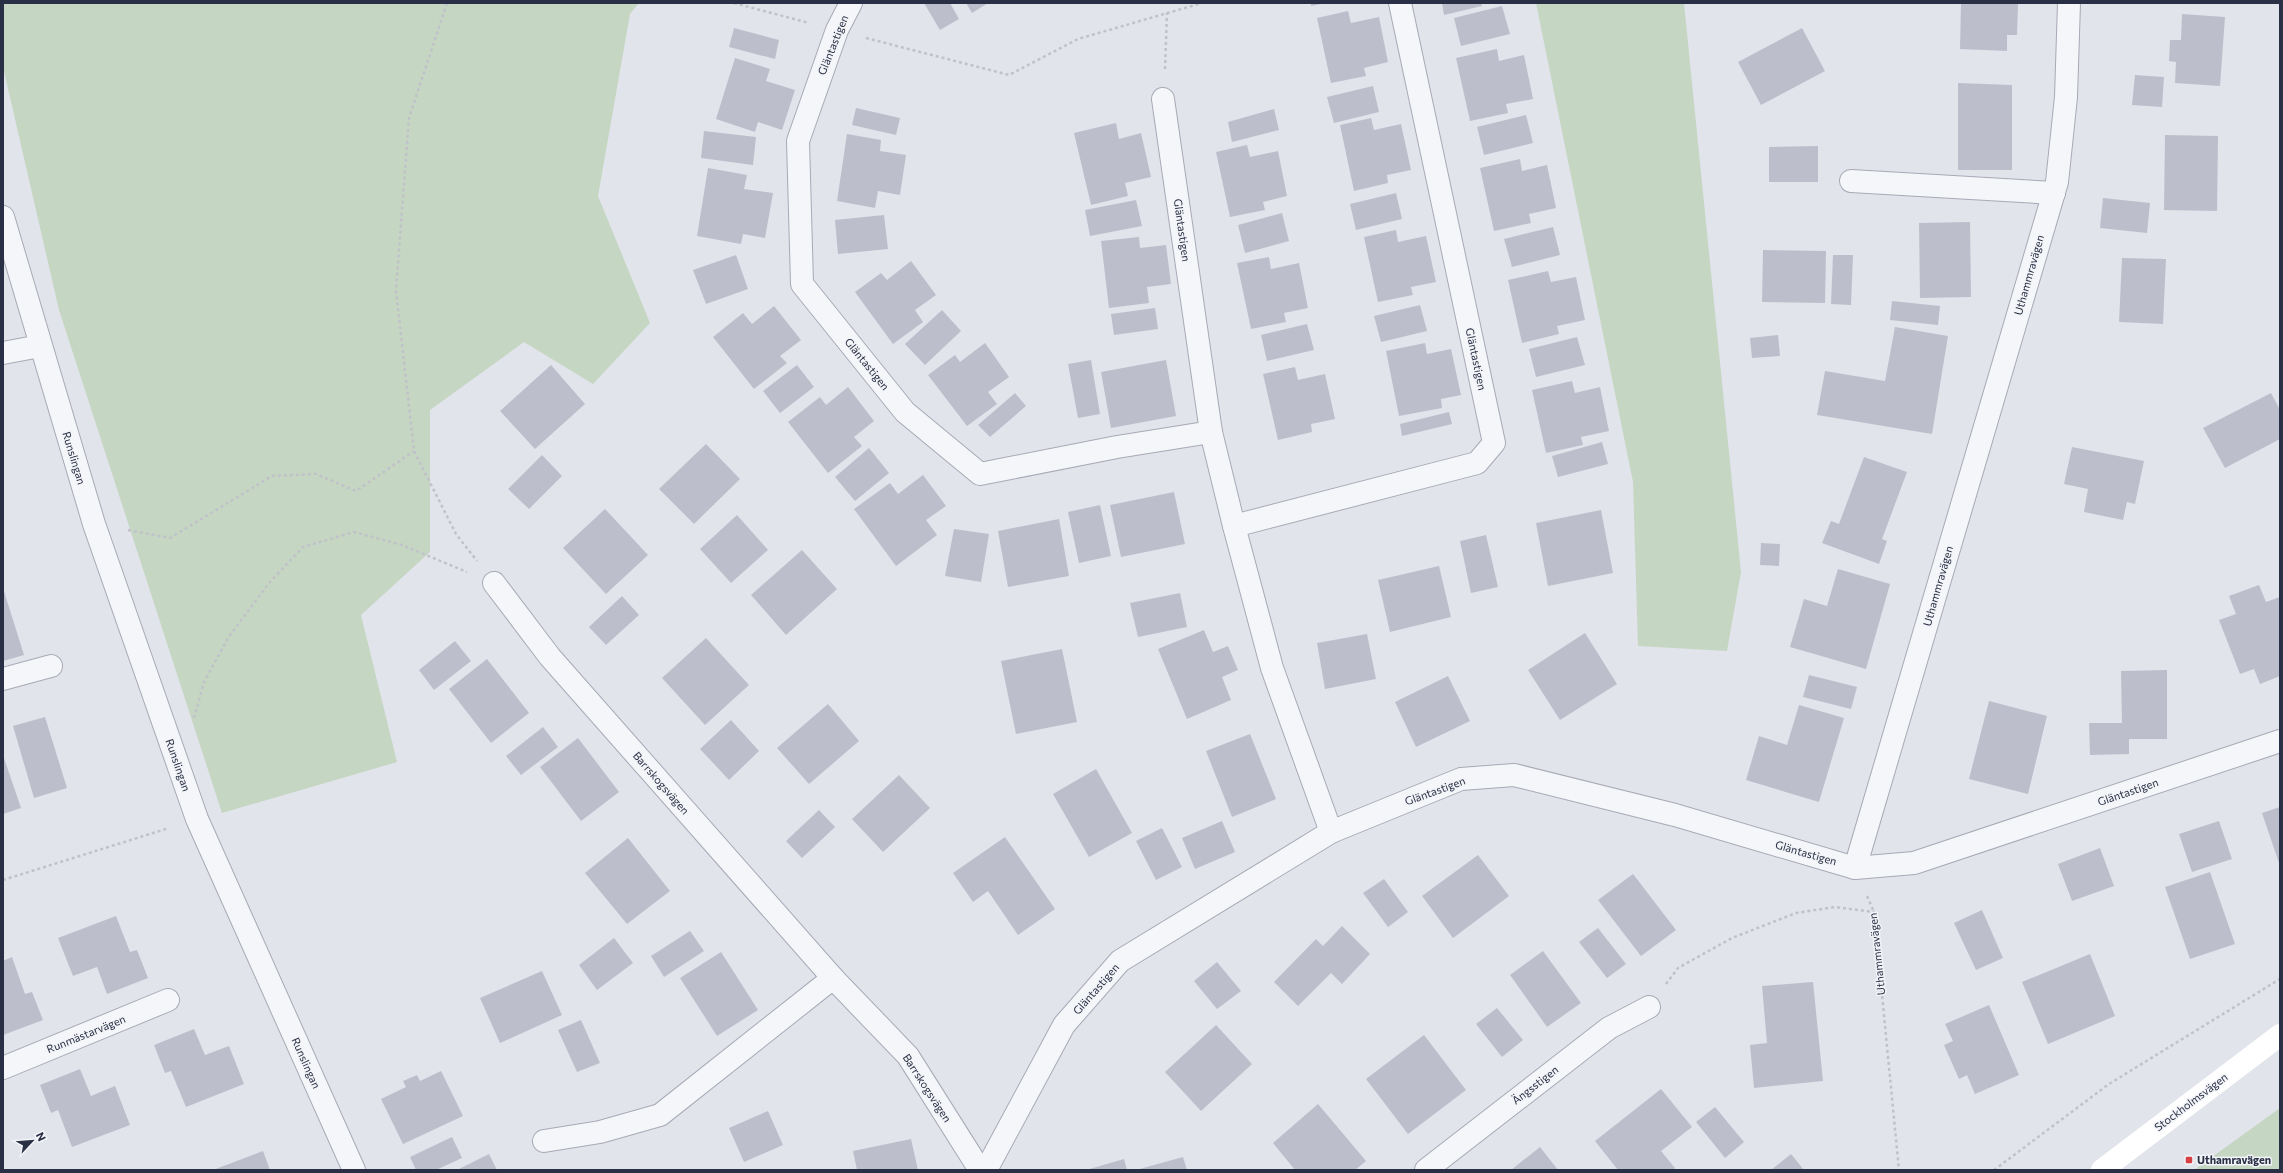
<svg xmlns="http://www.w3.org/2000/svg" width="2283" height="1173" font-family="Commissioner,sans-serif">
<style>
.green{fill:#c5d6c2}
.building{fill:#bcbfcb}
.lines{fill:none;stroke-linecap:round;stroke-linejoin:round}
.minor-casing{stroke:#a7aab6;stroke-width:24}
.path{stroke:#c0c2ca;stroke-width:2.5;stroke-dasharray:3 3;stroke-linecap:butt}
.minor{stroke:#f5f6f9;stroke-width:22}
.secondary{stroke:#fff;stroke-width:22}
.poi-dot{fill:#d74042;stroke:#f2f4f8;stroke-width:1.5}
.labels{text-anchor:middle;stroke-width:3;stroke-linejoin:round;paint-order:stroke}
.street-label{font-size:11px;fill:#292f44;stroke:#f2f4f8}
.poi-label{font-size:11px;font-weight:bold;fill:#292f44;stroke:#f2f4f8;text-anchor:start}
</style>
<rect width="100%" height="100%" fill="#e2e4eb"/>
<!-- green -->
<g class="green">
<polygon points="3,3 639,3 630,14 598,196 650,323 593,384 524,342 430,410 430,552 361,615 397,762 222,813 59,310 3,67"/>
<polygon points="1536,3 1684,3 1741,572 1727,651 1638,646 1633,482"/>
<polygon points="2280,1108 2280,1170 2194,1170"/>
</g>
<!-- building -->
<g class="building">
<polygon points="924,3 950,3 959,19 940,30"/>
<polygon points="966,3 988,3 972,13"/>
<polygon points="1311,3 1321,3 1321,4 1311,6"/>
<polygon points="1442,3 1481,3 1482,6 1444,15"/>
<polygon points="1961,3 2018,4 2017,35 2007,35 2007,51 1960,49"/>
<polygon points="1502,6 1510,34 1461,46 1454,18"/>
<polygon points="1348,11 1351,23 1379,17 1388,62 1364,68 1366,76 1331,83 1317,18"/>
<polygon points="2182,14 2225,17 2220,86 2175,83 2176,62 2169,61 2170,40 2181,40"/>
<polygon points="734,28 779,40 775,59 729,47"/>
<polygon points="1802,28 1825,71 1761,105 1738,62"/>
<polygon points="1497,49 1499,61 1524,55 1533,99 1506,104 1508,113 1470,121 1456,58"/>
<polygon points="735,58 770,69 766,81 795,90 782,130 758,122 755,132 716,119"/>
<polygon points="2135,75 2164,77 2162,107 2132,105"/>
<polygon points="1958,83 2012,85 2012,170 1958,170"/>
<polygon points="1373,86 1379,112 1334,123 1327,97"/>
<polygon points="856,108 900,118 896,135 852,125"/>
<polygon points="1274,109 1279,130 1232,142 1228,122"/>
<polygon points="1526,115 1533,143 1484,155 1477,127"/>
<polygon points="1371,118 1374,130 1401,124 1411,170 1387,175 1388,183 1354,191 1340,125"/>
<polygon points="1116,123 1119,139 1141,133 1151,177 1125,183 1128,196 1091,205 1074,133"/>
<polygon points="704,131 756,137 753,165 701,158"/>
<polygon points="847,134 881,140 880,151 906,155 900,195 878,191 875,208 837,201"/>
<polygon points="2165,135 2218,136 2217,211 2164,210"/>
<polygon points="1247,145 1250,157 1278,151 1287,196 1263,202 1265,210 1230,217 1216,152"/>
<polygon points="1818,146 1818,182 1769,182 1769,147"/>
<polygon points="1520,159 1522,171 1547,165 1556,208 1529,214 1531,223 1494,231 1480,168"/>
<polygon points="708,168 747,175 744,189 773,193 765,238 743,234 741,244 697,236"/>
<polygon points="1396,193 1402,219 1356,230 1350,204"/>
<polygon points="2103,198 2150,203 2147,233 2100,228"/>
<polygon points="1136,200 1142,226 1090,236 1085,210"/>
<polygon points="1282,213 1289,241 1245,253 1238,225"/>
<polygon points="884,215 888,249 838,254 835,220"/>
<polygon points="1970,222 1971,297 1920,298 1919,223"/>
<polygon points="1553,227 1560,255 1512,267 1504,239"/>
<polygon points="1396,230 1398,242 1426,236 1436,282 1411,287 1413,295 1378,302 1364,237"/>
<polygon points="1139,237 1140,248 1166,245 1171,284 1147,287 1149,303 1109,308 1101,241"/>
<polygon points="1763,250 1826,251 1825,303 1762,302"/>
<polygon points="736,255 748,289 706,304 693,270"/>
<polygon points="1833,255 1853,255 1851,305 1831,304"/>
<polygon points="1269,257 1271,269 1299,263 1308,308 1284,313 1286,322 1251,329 1237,263"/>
<polygon points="2122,258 2166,259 2163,324 2119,322"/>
<polygon points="911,261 936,295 915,310 923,322 893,344 855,292 881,273 887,280"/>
<polygon points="1548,271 1551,282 1576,277 1585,320 1557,326 1559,334 1522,343 1508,280"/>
<polygon points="1892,301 1940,306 1938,325 1890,320"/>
<polygon points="1420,305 1427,331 1381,342 1374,316"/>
<polygon points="774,306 801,340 780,356 787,363 754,389 713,337 743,313 752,324"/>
<polygon points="1155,308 1158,329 1114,335 1111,314"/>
<polygon points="942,310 961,331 925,365 905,344"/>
<polygon points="1307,324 1314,350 1267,361 1261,335"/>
<polygon points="1895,327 1948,336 1932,434 1817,415 1825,371 1885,381"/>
<polygon points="1778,335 1780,356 1752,358 1750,338"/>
<polygon points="1577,337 1585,365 1536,377 1529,349"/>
<polygon points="985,343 1009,377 988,392 997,404 967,426 928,375 955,355 960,362"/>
<polygon points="1425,343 1427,354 1451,349 1461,395 1441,399 1442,408 1399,416 1386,351"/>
<polygon points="1091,360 1100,414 1078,418 1068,364"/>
<polygon points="1166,360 1176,416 1111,428 1101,372"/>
<polygon points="551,365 585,404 535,449 500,411"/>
<polygon points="797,365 814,387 780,413 763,391"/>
<polygon points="1295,367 1298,380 1325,374 1335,419 1311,424 1312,432 1278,440 1263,374"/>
<polygon points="1572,381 1575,393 1600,387 1609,431 1581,437 1583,445 1546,453 1532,390"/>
<polygon points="848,387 874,421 854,437 862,446 828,473 788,422 820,397 826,405"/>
<polygon points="1015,393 1026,406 990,437 978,425"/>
<polygon points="2271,393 2280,410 2280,439 2225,468 2203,428"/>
<polygon points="1449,412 1452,424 1402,436 1400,424"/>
<polygon points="1602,442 1608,464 1558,477 1552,456"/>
<polygon points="706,444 740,479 694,524 659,489"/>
<polygon points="2072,447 2144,461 2135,504 2127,502 2123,520 2084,512 2088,489 2064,484"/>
<polygon points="869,448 889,473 855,501 835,477"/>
<polygon points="542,455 562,476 529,509 508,489"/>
<polygon points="1864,457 1907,472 1882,539 1887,541 1879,564 1822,543 1831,521 1839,524"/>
<polygon points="923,475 946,506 926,520 937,535 896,566 854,509 890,483 898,494"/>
<polygon points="1174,492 1185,544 1121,557 1110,505"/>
<polygon points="1100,505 1111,556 1079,563 1068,512"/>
<polygon points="605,509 648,555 606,594 563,548"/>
<polygon points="1601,510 1613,573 1548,586 1536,523"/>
<polygon points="737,515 768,550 731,583 700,549"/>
<polygon points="1059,519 1069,576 1008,587 998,531"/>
<polygon points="954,529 989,534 981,582 945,576"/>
<polygon points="1486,535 1498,587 1471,593 1460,541"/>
<polygon points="1761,543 1780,544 1779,566 1760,565"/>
<polygon points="802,550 837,589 786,635 751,595"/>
<polygon points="1439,566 1451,617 1390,632 1378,580"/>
<polygon points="1838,569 1890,584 1866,669 1790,647 1804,599 1827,606"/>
<polygon points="2259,585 2266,602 2280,597 2280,676 2260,684 2254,669 2240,674 2219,620 2236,614 2229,596"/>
<polygon points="3,588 24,655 3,661"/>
<polygon points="1180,593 1187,627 1138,637 1130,603"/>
<polygon points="622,596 639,615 606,645 589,627"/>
<polygon points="1204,630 1213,652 1228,646 1238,670 1222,677 1231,700 1187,719 1158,649"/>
<polygon points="1585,633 1617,684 1560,720 1528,670"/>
<polygon points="1367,634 1376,679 1325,689 1317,643"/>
<polygon points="706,638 749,685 705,725 662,678"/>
<polygon points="455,641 471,661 434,690 419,670"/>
<polygon points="1062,649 1077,722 1016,734 1001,661"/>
<polygon points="487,659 529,713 491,743 449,689"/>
<polygon points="2167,670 2167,739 2129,739 2129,754 2090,755 2089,723 2122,723 2121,671"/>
<polygon points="1809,675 1857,687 1851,709 1803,697"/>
<polygon points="1448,676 1470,721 1416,747 1395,702"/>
<polygon points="1989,701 2047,716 2028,794 1969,779"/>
<polygon points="828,704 859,741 809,784 777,748"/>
<polygon points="1799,705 1844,718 1819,802 1746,780 1759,736 1787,745"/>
<polygon points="45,717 67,788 34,798 13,726"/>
<polygon points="731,720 759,751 729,780 700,749"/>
<polygon points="543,727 558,747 521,775 506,756"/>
<polygon points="1250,734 1276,799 1232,817 1206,751"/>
<polygon points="578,738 619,792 581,821 540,767"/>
<polygon points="3,755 21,808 3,814"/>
<polygon points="1096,769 1132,833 1089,857 1053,794"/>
<polygon points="899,775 930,808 883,852 852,819"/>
<polygon points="2280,807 2280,866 2262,813"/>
<polygon points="819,810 835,827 802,858 786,841"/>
<polygon points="1222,821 1235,852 1195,869 1182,838"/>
<polygon points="2219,821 2232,859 2192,872 2179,834"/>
<polygon points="1162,828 1182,867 1156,880 1136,841"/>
<polygon points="1005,837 1055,909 1018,935 988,891 973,902 953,873"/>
<polygon points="628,838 670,891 627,924 585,873"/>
<polygon points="2100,848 2114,886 2072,901 2058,864"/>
<polygon points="1478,855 1509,896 1453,938 1422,896"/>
<polygon points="2210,872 2235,944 2190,959 2165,887"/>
<polygon points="1633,874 1676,930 1641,956 1598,900"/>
<polygon points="1384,879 1408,912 1388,927 1363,893"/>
<polygon points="1982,910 2003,958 1976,970 1954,923"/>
<polygon points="116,916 130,952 137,950 148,978 107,994 97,967 73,976 58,938"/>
<polygon points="1342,926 1370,954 1342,984 1331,973 1298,1006 1274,982 1316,939 1323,946"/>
<polygon points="1598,928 1626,964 1607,978 1579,942"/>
<polygon points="690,931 704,951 664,977 651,956"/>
<polygon points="614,938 633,963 597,990 579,965"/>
<polygon points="1543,951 1581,1003 1547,1027 1510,975"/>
<polygon points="721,952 758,1010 717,1036 680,978"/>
<polygon points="2090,954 2115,1016 2048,1044 2022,982"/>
<polygon points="12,957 25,994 32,992 43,1020 3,1035 3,961"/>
<polygon points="1217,962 1241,991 1217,1009 1194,981"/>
<polygon points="542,971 562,1015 500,1043 480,998"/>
<polygon points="1813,982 1823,1081 1754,1088 1750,1045 1767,1043 1762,986"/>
<polygon points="1989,1005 2019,1075 1975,1094 1967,1075 1959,1079 1944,1045 1953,1041 1945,1024"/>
<polygon points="1497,1008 1523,1040 1502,1057 1476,1024"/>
<polygon points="581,1020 600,1063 577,1072 558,1030"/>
<polygon points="1216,1025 1252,1064 1201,1111 1165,1072"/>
<polygon points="194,1029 205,1055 229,1046 244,1084 186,1107 171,1071 165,1073 154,1045"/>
<polygon points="1424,1035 1466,1090 1408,1134 1366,1079"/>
<polygon points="80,1069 91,1096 115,1086 130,1125 72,1147 58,1110 51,1113 40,1085"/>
<polygon points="441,1071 463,1116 403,1144 381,1099 406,1087 403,1081 417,1075 420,1081"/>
<polygon points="1661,1089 1692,1127 1661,1151 1675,1168 1673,1170 1618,1170 1595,1141"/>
<polygon points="1318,1104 1366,1161 1355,1170 1295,1170 1273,1143"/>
<polygon points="1715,1107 1744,1142 1725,1158 1696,1122"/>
<polygon points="768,1111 783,1145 744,1162 729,1128"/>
<polygon points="452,1137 462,1158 436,1170 416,1170 410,1157"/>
<polygon points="911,1139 918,1170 857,1170 853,1151"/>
<polygon points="1540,1147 1558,1170 1511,1170"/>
<polygon points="263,1151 270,1170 213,1170"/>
<polygon points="489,1154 497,1170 457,1170"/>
<polygon points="1791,1154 1804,1170 1771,1170"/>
<polygon points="1183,1157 1187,1170 1136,1170"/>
<polygon points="1124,1159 1127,1170 1086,1170"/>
</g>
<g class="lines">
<defs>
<g id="minor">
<polyline points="851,3 837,30 798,141 802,284 905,412 980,474 1117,447 1211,432"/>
<polyline points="1163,99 1211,432 1234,526 1477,463 1494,443 1400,3"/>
<polyline points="1851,181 2054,193"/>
<polyline points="3,217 94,524 197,819 354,1170"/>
<polyline points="3,353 40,346"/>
<polyline points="1234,526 1272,668 1331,832"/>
<polyline points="494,583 550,657 833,978 908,1056 980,1170"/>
<polyline points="3,679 51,666"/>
<polyline points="1855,868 2057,182 2066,97 2069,3"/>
<polyline points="3,1068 168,1000"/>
<polyline points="544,1141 600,1132 660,1115 833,978"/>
<polyline points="986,1170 1064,1025 1120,961 1331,832 1461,779 1514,775 1675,815 1855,868 1914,863 2280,741"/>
<polyline points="1426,1170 1609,1028 1649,1007"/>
</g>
</defs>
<!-- minor casing -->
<use href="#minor" class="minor-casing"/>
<!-- path -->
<g class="path">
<polyline points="447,3 409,118 396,290 414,451 456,534 477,561"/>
<polyline points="734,3 809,23"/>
<polyline points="866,38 1009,75 1078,39 1202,3"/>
<polyline points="1165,69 1167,13"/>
<polyline points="128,530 170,538 272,476 316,474 356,491 414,451"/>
<polyline points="194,718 204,682 228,638 269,583 303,547 354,532 402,545 467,572"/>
<polyline points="3,880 169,828"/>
<polyline points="1867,896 1874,912 1899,1170"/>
<polyline points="1666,984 1678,968 1732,938 1796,913 1835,907 1874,912"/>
<polyline points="1994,1170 2109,1084 2280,979"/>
</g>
<!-- minor -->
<use href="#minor" class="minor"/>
<!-- secondary -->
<polyline class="secondary" points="2102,1170 2280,1035"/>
</g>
<!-- markers -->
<rect class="poi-dot" x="2185" y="1156" width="8" height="8" rx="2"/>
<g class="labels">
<!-- street labels -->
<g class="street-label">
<text transform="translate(833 45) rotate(-68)" y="4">Gläntastigen</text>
<text transform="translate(1182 230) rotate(82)" y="4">Gläntastigen</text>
<text transform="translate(2029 275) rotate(-74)" y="4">Uthammravägen</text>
<text transform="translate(1476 359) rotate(78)" y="4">Gläntastigen</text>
<text transform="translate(867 364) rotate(51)" y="4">Gläntastigen</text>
<text transform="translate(74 458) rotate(73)" y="4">Runslingan</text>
<text transform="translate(1938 586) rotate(-74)" y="4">Uthammravägen</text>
<text transform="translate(178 765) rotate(71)" y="4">Runslingan</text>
<text transform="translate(661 783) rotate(49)" y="4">Barrskogsvägen</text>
<text transform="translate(1435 791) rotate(-20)" y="4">Gläntastigen</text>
<text transform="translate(2128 792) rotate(-19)" y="4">Gläntastigen</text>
<text transform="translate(1806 853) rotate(16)" y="4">Gläntastigen</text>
<text transform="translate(1877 954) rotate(-96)" y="4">Uthammravägen</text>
<text transform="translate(1096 989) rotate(-49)" y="4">Gläntastigen</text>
<text transform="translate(86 1034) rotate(-22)" y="4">Runmästarvägen</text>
<text transform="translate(306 1063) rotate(66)" y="4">Runslingan</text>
<text transform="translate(1535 1085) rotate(-38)" y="4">Ängsstigen</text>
<text transform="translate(927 1088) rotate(57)" y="4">Barrskogsvägen</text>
<text transform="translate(2191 1102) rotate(-37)" y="4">Stockholmsvägen</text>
</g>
<!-- poi labels -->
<g class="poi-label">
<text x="2197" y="1164">Uthamravägen</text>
</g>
</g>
<!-- border -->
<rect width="2283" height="1173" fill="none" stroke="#292f44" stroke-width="8"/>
<!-- north arrow -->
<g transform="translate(32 1141) rotate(64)" stroke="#f2f4f8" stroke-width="3" paint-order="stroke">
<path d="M0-3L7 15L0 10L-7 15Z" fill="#292f44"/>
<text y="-6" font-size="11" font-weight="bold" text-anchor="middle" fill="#292f44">N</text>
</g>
</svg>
